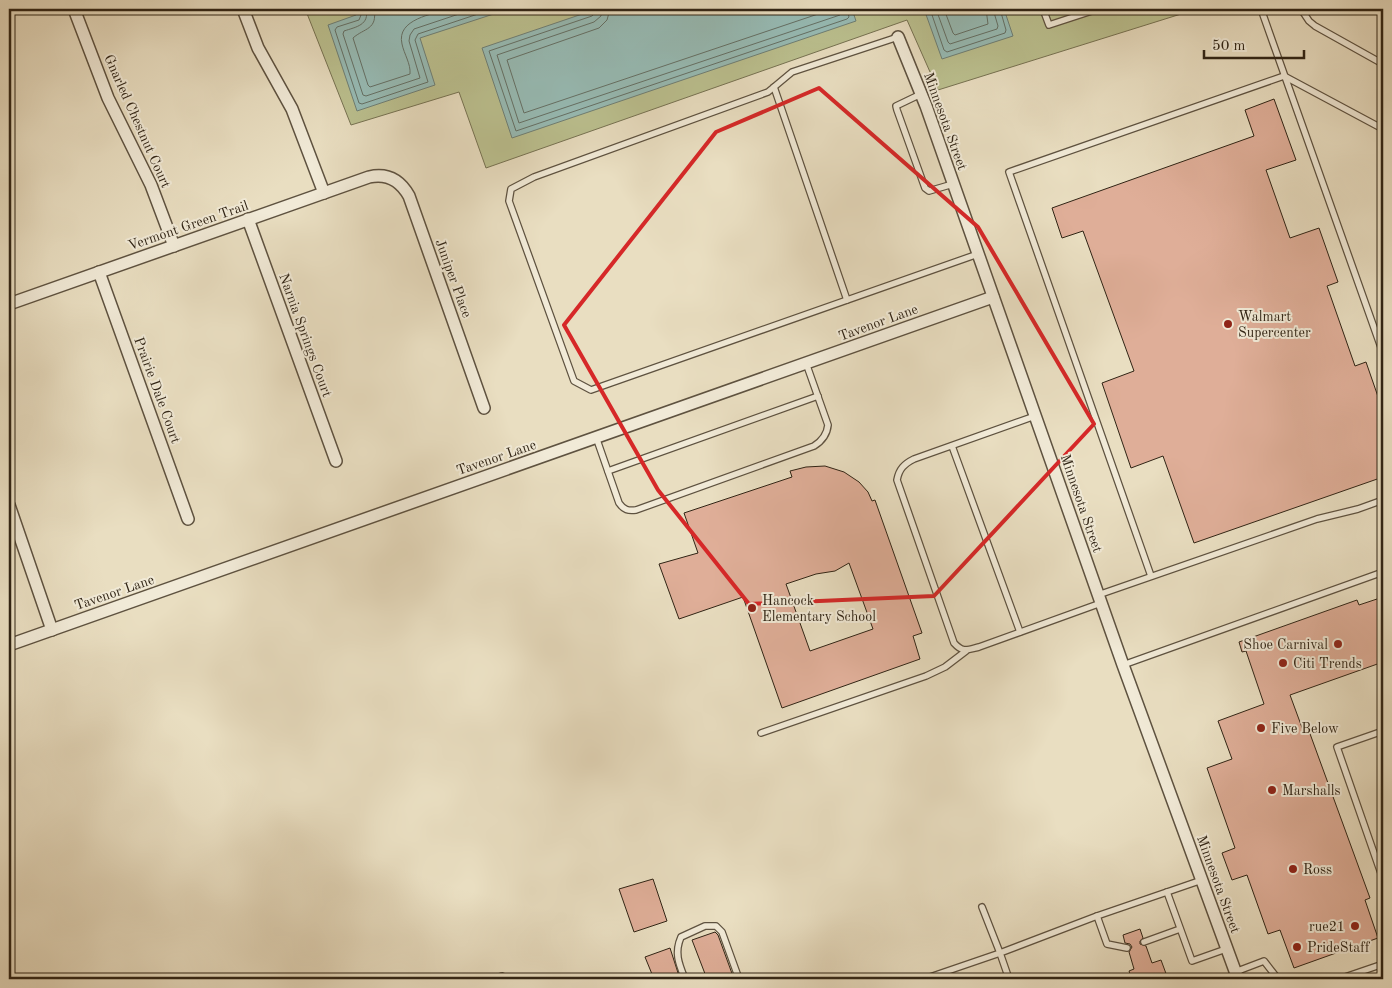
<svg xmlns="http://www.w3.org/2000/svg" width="1392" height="988" font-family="'Old Standard TT',serif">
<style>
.green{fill:#bbc08f;stroke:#767252}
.water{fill:#97bcb6;stroke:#6e7f76}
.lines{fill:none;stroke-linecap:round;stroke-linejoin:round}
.shore{stroke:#647066;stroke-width:1}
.building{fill:#dfae98;stroke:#302415;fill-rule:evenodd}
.service-casing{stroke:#5e5240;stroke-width:8}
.minor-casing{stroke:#5e5240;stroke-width:14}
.service{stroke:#f1ead7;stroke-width:5.5}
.minor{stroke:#f1ead7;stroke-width:11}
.marked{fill:none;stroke:#d62828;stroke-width:4;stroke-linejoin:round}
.poi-dot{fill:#8f2418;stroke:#f1ead7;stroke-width:2}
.labels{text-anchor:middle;stroke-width:4;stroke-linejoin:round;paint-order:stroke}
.street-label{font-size:14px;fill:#302415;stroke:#f1ead7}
.poi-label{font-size:14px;fill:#302415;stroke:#f1ead7;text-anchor:start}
</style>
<rect width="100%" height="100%" fill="#e9dec1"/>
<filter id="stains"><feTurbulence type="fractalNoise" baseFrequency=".004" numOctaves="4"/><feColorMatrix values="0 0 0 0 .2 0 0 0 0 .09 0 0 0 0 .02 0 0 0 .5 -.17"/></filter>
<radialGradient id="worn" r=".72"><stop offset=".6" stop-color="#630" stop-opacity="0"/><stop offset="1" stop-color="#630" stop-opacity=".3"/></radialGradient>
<!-- green -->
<polygon class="green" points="313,9 1197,9 938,90 907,20 486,168 459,92 351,125 306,11"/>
<!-- water -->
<g class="water">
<polygon points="354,9 509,9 420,38 435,85 357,111 328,25 356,15"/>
<polygon points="597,9 852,9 856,21 512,138 482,48"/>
<polygon points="924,9 1004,9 1013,36 942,59"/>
</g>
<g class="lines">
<!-- shore -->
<g class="shore">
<polyline points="359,9 361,15 359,20 337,27 335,30 359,103 362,104 428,82 415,40 418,34 493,9"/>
<path d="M366,9c4,16 -10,18 -22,22l-1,3 20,61 3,1 54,-18 -11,-37 1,-6 4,-6 60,-20"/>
<path d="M374,9c4,21 -10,19 -21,29l15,47 2,2 40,-13c1,-10 -6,-20 -8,-30 -6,-25 31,-30 48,-35"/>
<polyline points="596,9 595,13 592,16 489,51 516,131 847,19 849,17 847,9"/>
<polyline points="602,9 601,16 594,22 497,55 519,123 840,15 841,9"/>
<polyline points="610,9 607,20 599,28 507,60 524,113 833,9"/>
<polyline points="930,9 944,50 947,52 1005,33 1006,30 1000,9"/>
<polyline points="936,9 948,42 950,44 997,29 998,26 993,9"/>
<polyline points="944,9 953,33 955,35 988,24 986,9"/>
</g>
</g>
<!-- building -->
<g class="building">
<polygon points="1274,99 1296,160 1266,170 1290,238 1319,228 1338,282 1327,286 1355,366 1366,362 1383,411 1383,477 1194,543 1163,456 1131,468 1102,383 1134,371 1083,231 1062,238 1052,208 1254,136 1245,110"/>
<path d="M825,466l19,6 15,10 9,10 4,9 3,-1 47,133 -9,3 7,23 -138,49 -39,-111 -64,22 -20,-55 39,-11 -14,-40 108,-36 -2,-6 16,-4zM849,563l24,66 -63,22 -24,-67 30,-10 19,-3z"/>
<polygon points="1383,597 1383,662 1290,695 1304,733 1309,731 1370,898 1365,900 1378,938 1294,968 1280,930 1268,934 1247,875 1232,880 1222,853 1235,848 1207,768 1232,759 1218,721 1264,704 1246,651 1242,652 1239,642 1357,600 1359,605"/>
<polygon points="653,879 667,921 634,932 619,889"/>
<polygon points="1140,929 1143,938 1140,941 1140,944 1146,946 1152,963 1161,960 1168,979 1132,979 1129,971 1134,969 1129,952 1132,947 1130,944 1125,943 1123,935"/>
<polygon points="715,932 718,935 734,979 707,979 692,940"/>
<polygon points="670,948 680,979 654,979 645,957"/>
</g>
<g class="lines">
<defs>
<g id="service">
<polyline points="1043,9 1049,25 1098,9"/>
<polyline points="1261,9 1383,353"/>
<polyline points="1301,9 1309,21 1315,26 1383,64"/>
<polyline points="898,37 792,72 768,92 534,177 511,189 509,201 574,381 591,390 978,254"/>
<polyline points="774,87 847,300"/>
<polyline points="921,94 896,106 897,110 925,188 929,191 953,184"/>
<path d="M1035,416l-121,43c-10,5 -15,10 -17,21l57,163c9,10 13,7 25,4l122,-44"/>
<path d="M596,437l23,66c5,7 9,8 17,7l178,-64c8,-5 13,-11 14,-21l-22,-62"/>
<polyline points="952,446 1020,632"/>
<polyline points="608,471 818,396"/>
<polyline points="1151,576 1009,172 1284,76 1383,129"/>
<polyline points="1098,595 1317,519 1358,509 1383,500"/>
<polyline points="1123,665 1383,572"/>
<polyline points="1383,731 1337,747 1383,879"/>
<polyline points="761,733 926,676 945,667 966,651"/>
<polyline points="1167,892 1192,961 1226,949"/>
<polyline points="1097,916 1107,944 1127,948"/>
<polyline points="1144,942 1180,929"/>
<polyline points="1235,972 1264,961 1278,979"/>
<polyline points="493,979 502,976 503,979"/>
<path d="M685,979c-6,-15 -11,-26 -4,-42l24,-11h11l6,6 17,47"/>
<polyline points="924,979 1000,953 982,907"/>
<polyline points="1009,979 1000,953 1097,916 1202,880"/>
<polyline points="1339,979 1383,964"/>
</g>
<g id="minor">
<polyline points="74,9 108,98 151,185 174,246"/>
<polyline points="243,9 258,48 292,109 324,193"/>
<polyline points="898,37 926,106 1123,665 1238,979"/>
<polyline points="248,219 336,461"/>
<polyline points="99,272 188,519"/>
<path d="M9,304l360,-127c18,-4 31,3 40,19l75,212"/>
<polyline points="9,505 52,630"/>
<polyline points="9,645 993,297"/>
</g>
</defs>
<!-- service casing -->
<use href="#service" class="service-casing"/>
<!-- minor casing -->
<use href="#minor" class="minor-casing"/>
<!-- service -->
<use href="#service" class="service"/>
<!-- minor -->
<use href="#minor" class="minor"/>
</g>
<!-- marked area -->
<path class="marked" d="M819,88l159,139 116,197 -160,172 -185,8 -91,-114 -94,-165 152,-193z"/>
<!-- markers -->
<g class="poi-dot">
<circle cx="1228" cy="324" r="5"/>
<circle cx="752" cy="608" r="5"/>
<circle cx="1338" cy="644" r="5"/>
<circle cx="1283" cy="663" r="5"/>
<circle cx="1261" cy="728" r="5"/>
<circle cx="1272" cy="790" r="5"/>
<circle cx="1293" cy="869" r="5"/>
<circle cx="1355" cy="926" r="5"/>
<circle cx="1297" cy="947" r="5"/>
</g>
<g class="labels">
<!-- street labels -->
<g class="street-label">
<text transform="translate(138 121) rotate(66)" y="5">Gnarled Chestnut Court</text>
<text transform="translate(946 121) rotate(70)" y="5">Minnesota Street</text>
<text transform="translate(188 225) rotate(-19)" y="5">Vermont Green Trail</text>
<text transform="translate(454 278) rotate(70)" y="5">Juniper Place</text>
<text transform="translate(878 322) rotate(-20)" y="5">Tavenor Lane</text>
<text transform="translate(306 335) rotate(70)" y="5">Narnia Springs Court</text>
<text transform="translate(158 390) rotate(70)" y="5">Prairie Dale Court</text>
<text transform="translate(496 457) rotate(-19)" y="5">Tavenor Lane</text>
<text transform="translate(1082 503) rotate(71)" y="5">Minnesota Street</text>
<text transform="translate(114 592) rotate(-19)" y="5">Tavenor Lane</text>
<text transform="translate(1219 884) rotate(70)" y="5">Minnesota Street</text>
</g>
<!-- poi labels -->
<g class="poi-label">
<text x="1238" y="321">Walmart<tspan x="1238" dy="16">Supercenter</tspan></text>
<text x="762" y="605">Hancock<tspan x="762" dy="16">Elementary School</tspan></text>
<text x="1328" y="649" text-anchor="end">Shoe Carnival</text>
<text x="1293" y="668">Citi Trends</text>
<text x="1271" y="733">Five Below</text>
<text x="1282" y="795">Marshalls</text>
<text x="1303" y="874">Ross</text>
<text x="1345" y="931" text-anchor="end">rue21</text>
<text x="1307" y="952">PrideStaff</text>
</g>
</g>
<!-- margin -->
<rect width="1392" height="988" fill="none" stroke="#e9dec1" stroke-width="30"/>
<rect x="10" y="10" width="1372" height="968" fill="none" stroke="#302415" stroke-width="2.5"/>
<rect x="15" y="15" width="1362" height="958" fill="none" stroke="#302415"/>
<!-- scale -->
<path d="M1204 50v8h100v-8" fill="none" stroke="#302415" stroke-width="2.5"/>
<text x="1212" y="50" font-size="15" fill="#302415" stroke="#f1ead7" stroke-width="4" paint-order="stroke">50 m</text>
<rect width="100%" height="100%" filter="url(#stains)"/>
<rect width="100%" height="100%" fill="url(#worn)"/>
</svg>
